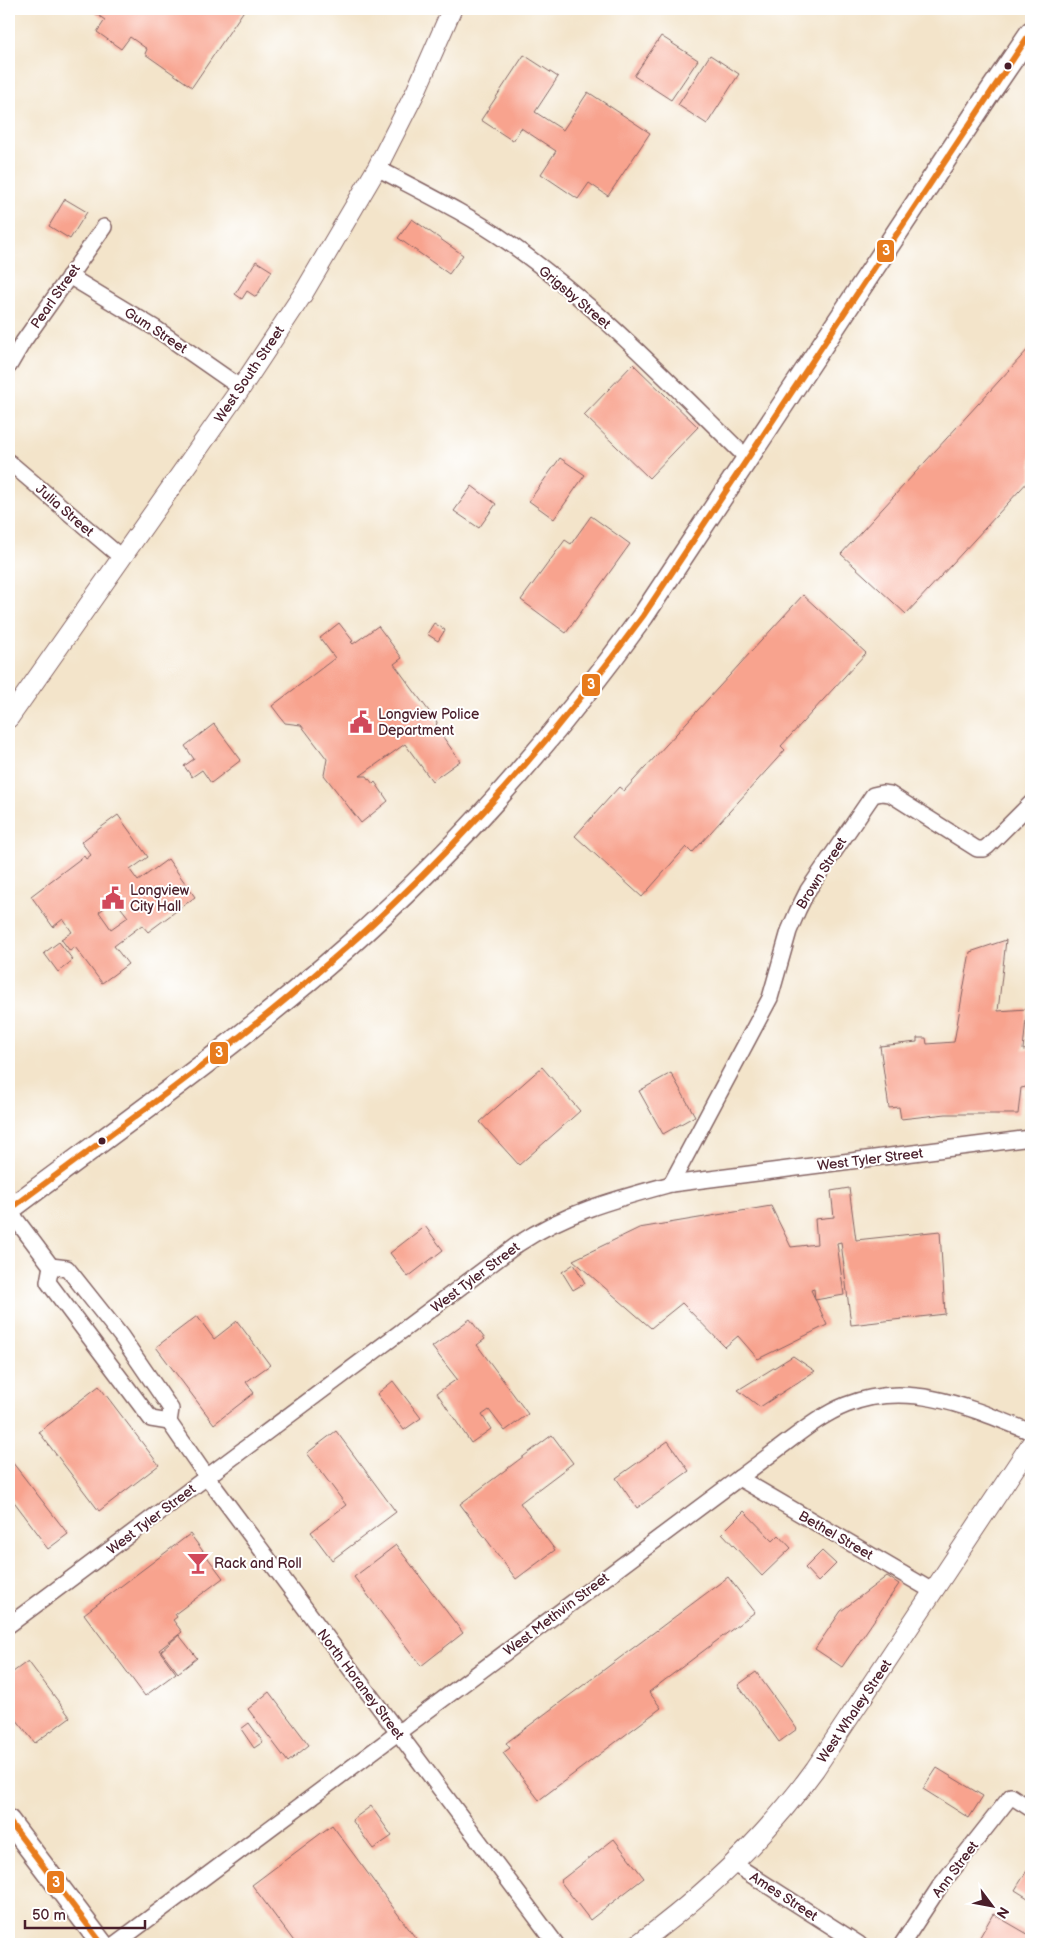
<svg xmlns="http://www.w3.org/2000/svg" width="1040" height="1953" font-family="'Balsamiq Sans',sans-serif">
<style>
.building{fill:#f8a38e;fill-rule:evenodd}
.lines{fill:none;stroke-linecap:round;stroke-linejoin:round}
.minor-casing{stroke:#856463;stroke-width:18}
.tertiary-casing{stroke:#856463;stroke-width:21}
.secondary-casing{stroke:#856463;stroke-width:24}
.minor{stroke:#fff;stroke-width:15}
.tertiary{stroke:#fff;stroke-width:19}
.secondary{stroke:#fff;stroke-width:21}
.bus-1-casing{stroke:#fff;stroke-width:10}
.bus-1{stroke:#e87b1d;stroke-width:6}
.bus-dot{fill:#4a1f2b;stroke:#fff;stroke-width:2}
.labels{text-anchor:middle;stroke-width:4;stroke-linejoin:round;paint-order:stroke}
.street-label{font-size:14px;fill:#4a1f2b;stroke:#fff}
.poi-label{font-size:14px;fill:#4a1f2b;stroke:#fff;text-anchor:start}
.line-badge{stroke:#fff;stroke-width:2}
.badge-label{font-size:14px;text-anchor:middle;font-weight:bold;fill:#fff}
</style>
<rect width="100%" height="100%" fill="#fff"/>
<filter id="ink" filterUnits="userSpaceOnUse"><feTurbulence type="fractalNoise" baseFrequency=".02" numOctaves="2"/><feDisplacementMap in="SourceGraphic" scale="10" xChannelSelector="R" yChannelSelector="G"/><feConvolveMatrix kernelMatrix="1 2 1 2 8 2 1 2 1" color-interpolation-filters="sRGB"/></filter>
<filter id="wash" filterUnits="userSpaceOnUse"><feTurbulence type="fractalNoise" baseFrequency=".0096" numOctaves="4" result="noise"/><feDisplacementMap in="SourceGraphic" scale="20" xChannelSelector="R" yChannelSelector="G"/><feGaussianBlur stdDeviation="1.12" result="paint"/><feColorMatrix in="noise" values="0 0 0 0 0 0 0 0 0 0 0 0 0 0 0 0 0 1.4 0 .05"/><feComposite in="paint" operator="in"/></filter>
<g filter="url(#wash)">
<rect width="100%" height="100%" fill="#f3e4ca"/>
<g id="blocks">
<!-- building -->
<g class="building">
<polygon points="89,9 168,9 172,11 173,9 245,9 192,87 145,54 147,49 130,37 121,49 97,32 105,20"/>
<polygon points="661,36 698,60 671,100 634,76"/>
<polygon points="524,55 558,77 535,112 563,130 588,92 650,133 608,196 589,183 578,199 541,174 556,151 521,128 513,141 481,120"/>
<polygon points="710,55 739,74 707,124 678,105"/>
<polygon points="65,199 87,212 70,239 49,226"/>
<polygon points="412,219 463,255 449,274 398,238"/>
<polygon points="256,261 272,271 256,297 247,291 242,299 235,294"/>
<polygon points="1031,346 1031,478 906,614 841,554"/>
<polygon points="633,364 698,427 649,478 584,415"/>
<polygon points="560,458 585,475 554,519 529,501"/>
<polygon points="472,486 496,504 479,528 454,511"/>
<polygon points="591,516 630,544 566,633 521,600 565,540 571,544"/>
<polygon points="803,595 866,653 781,746 785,750 692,853 686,847 642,897 575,836 619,787 624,791"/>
<polygon points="339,623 353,641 351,642 353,644 378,626 402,658 394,664 437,722 436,727 460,761 432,781 405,744 360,776 367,776 373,784 375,782 388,801 361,823 324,775 327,759 301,725 285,723 272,706 335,658 320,638"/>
<polygon points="434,623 445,630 438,641 427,634"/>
<polygon points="214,724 241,760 211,783 202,770 192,777 184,766 194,759 185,746"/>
<path d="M118,815l30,42 -18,13 8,11 30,-22 27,38 -47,35 -6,-7 -28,21 14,18 -26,19 -27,-36 -5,4 -9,-12 11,-7 -9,-13 -10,8 -22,-31 53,-40 2,3 5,-4 -10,-13zM115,900l13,17 -17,12 -12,-17z"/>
<polygon points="1006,940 998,1011 1027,1009 1023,1050 1031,1049 1031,1086 1021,1088 1018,1114 946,1114 901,1119 899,1107 889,1108 880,1046 917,1042 917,1038 926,1038 927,1044 954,1042 970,952"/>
<polygon points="59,942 73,960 58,972 44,953"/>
<polygon points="542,1067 580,1111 519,1165 480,1122"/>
<polygon points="671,1073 695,1116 663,1134 639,1091"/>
<polygon points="849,1188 856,1240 940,1231 945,1314 851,1325 841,1242 837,1243 844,1295 815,1300 814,1289 811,1290 827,1325 758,1359 738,1336 725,1347 682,1303 651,1328 573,1260 639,1228 771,1206 791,1247 817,1244 815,1219 834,1217 831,1191"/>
<polygon points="425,1226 443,1250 408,1277 390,1253"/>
<polygon points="574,1264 585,1283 573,1290 562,1272"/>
<polygon points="197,1316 214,1339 237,1321 270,1365 246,1382 254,1393 214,1424 156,1347"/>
<polygon points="470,1319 485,1339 477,1345 528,1414 505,1431 489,1410 482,1415 491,1429 471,1443 437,1393 457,1379 432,1347"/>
<polygon points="793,1356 815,1371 760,1407 738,1390"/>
<polygon points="393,1381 421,1418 404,1430 377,1394"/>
<polygon points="99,1386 159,1465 99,1511 39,1432"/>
<polygon points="336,1431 396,1512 332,1560 311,1532 346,1505 307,1453"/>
<polygon points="552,1435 573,1463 520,1503 555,1550 516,1579 460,1504"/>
<polygon points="668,1441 689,1471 637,1508 616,1478"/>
<polygon points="9,1458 68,1534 48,1549 41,1540 42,1539 9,1495"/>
<polygon points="744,1511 773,1541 779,1535 791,1548 762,1576 722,1533"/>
<polygon points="190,1534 223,1578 175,1614 177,1617 173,1620 182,1632 159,1650 176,1673 145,1696 84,1614"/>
<polygon points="396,1545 463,1633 421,1666 354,1577"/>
<polygon points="822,1551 836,1564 818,1582 805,1568"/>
<polygon points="887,1576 899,1584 842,1667 815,1649 841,1611"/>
<polygon points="728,1577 755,1612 649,1692 661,1708 539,1800 503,1753 510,1748 506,1743"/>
<polygon points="179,1635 197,1658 178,1673 161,1651"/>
<polygon points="28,1661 70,1717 35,1743 16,1719 9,1725 9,1675"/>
<polygon points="756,1672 797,1729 779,1742 738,1685"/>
<polygon points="269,1692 309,1745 288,1762 248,1709"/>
<polygon points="249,1723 263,1742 254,1748 241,1729"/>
<polygon points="937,1768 983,1796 969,1818 923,1789"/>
<polygon points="371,1806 392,1836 373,1849 352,1820"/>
<polygon points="332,1825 420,1944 296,1944 252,1885"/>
<polygon points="614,1839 644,1878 590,1920 560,1881"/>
<polygon points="1031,1864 1031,1900 1015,1890"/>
<polygon points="993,1914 1031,1936 1031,1944 981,1944 977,1942"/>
</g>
</g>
</g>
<g filter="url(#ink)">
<use href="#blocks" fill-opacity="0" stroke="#856463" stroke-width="1"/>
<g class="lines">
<defs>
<g id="minor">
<path d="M377,168c45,24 91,46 132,75 88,62 162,141 239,216"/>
<polyline points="69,276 155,328 241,388"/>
<polyline points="9,366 23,342 104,227"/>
<polyline points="9,462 122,558"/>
<polyline points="671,1184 770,998 789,931 798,910 808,890 873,795 882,793 890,794 977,849 984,849 988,846 1031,803"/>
<polyline points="9,1210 51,1266 67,1268 121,1336 171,1409 169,1422 207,1477 556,1944"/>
<polyline points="51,1266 48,1282 151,1419 169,1422"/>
<polyline points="739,1478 934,1592"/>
<path d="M9,1625l509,-381c48,-32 98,-45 153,-60l360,-46"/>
<polyline points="734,1864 859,1944"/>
<path d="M115,1944l667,-498c20,-15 41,-32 64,-41 64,-26 127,4 185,27"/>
<polyline points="902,1944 940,1886 1011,1796 1031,1809"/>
</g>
<g id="tertiary">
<polyline points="9,718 241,388 303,294 377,168 416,91 452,9"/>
<path d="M638,1944c68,-50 128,-107 177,-175l216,-325"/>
</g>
<g id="secondary">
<path d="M9,1210c113,-85 230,-167 336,-261 112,-99 211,-212 298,-333l347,-524 41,-60"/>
<polyline points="9,1821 102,1944"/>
</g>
</defs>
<!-- minor casing -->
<use href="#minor" class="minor-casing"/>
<!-- tertiary casing -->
<use href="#tertiary" class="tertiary-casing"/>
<!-- secondary casing -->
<use href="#secondary" class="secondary-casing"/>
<!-- minor -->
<use href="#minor" class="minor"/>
<!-- tertiary -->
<use href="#tertiary" class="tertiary"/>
<!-- secondary -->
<use href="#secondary" class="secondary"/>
<defs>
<g id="bus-1">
<path d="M9,1210c129,-96 261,-189 378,-300 95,-90 179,-189 256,-294l388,-584"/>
<polyline points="9,1821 102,1944"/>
</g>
</defs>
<!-- bus-1 casing -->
<use href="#bus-1" class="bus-1-casing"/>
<!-- bus-1 -->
<use href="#bus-1" class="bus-1"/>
</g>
</g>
<!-- icons -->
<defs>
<symbol id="civic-bare" viewBox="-9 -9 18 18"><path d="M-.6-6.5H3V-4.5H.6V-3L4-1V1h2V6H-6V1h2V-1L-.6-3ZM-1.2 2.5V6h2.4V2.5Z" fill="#d1495b" stroke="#fff" stroke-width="2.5" paint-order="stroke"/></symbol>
<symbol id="bar-bare" viewBox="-9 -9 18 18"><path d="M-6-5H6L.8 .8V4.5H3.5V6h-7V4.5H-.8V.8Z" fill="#d1495b" stroke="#fff" stroke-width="2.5" paint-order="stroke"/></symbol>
</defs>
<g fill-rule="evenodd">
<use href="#civic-bare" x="345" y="706" width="32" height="32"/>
<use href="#civic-bare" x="97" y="882" width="32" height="32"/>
<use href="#bar-bare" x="182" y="1547" width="32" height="32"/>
</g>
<!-- markers -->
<g class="bus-dot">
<circle cx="1008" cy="66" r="4.5"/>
<circle cx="102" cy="1141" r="4.5"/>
</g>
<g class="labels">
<!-- street labels -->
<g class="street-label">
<text transform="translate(55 296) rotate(-55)" y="5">Pearl Street</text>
<text transform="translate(575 297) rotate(40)" y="5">Grigsby Street</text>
<text transform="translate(156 330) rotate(33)" y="5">Gum Street</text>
<text transform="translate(249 374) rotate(-56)" y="5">West South Street</text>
<text transform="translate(65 510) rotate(41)" y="5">Julia Street</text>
<text transform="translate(821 873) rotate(-58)" y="5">Brown Street</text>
<text transform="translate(870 1159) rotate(-7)" y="5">West Tyler Street</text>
<text transform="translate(475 1277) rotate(-37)" y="5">West Tyler Street</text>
<text transform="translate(151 1519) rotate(-37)" y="5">West Tyler Street</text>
<text transform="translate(836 1535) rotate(30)" y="5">Bethel Street</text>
<text transform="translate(556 1614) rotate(-37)" y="5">West Methvin Street</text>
<text transform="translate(361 1684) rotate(53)" y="5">North Horaney Street</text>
<text transform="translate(854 1711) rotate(-56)" y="5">West Whaley Street</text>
<text transform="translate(955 1869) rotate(-53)" y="5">Ann Street</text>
<text transform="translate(784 1896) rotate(33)" y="5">Ames Street</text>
</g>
<!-- poi labels -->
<g class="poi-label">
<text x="378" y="719">Longview Police<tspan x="378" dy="16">Department</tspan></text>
<text x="130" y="895">Longview<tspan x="130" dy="16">City Hall</tspan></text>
<text x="214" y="1568">Rack and Roll</text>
</g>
</g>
<g class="line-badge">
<rect x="876" y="239" width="19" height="24" rx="5" fill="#e87b1d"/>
<rect x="581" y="673" width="20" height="24" rx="5" fill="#e87b1d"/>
<rect x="209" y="1041" width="20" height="24" rx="5" fill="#e87b1d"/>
<rect x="46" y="1870" width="19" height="24" rx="5" fill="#e87b1d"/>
</g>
<g class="badge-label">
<text x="886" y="255">3</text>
<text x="591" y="689">3</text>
<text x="219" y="1057">3</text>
<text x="56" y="1887">3</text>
</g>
<!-- margin -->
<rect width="1040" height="1953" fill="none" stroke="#fff" stroke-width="30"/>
<!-- north arrow -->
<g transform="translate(992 1906) rotate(122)" stroke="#ffffff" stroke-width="4" paint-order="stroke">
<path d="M0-4L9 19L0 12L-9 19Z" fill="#4a1f2b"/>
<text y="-8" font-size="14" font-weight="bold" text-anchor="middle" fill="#4a1f2b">N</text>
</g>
<!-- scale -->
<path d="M25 1920v8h120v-8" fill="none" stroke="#4a1f2b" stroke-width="2.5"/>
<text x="32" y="1920" font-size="15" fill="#4a1f2b" stroke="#ffffff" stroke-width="4" paint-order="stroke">50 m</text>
</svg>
